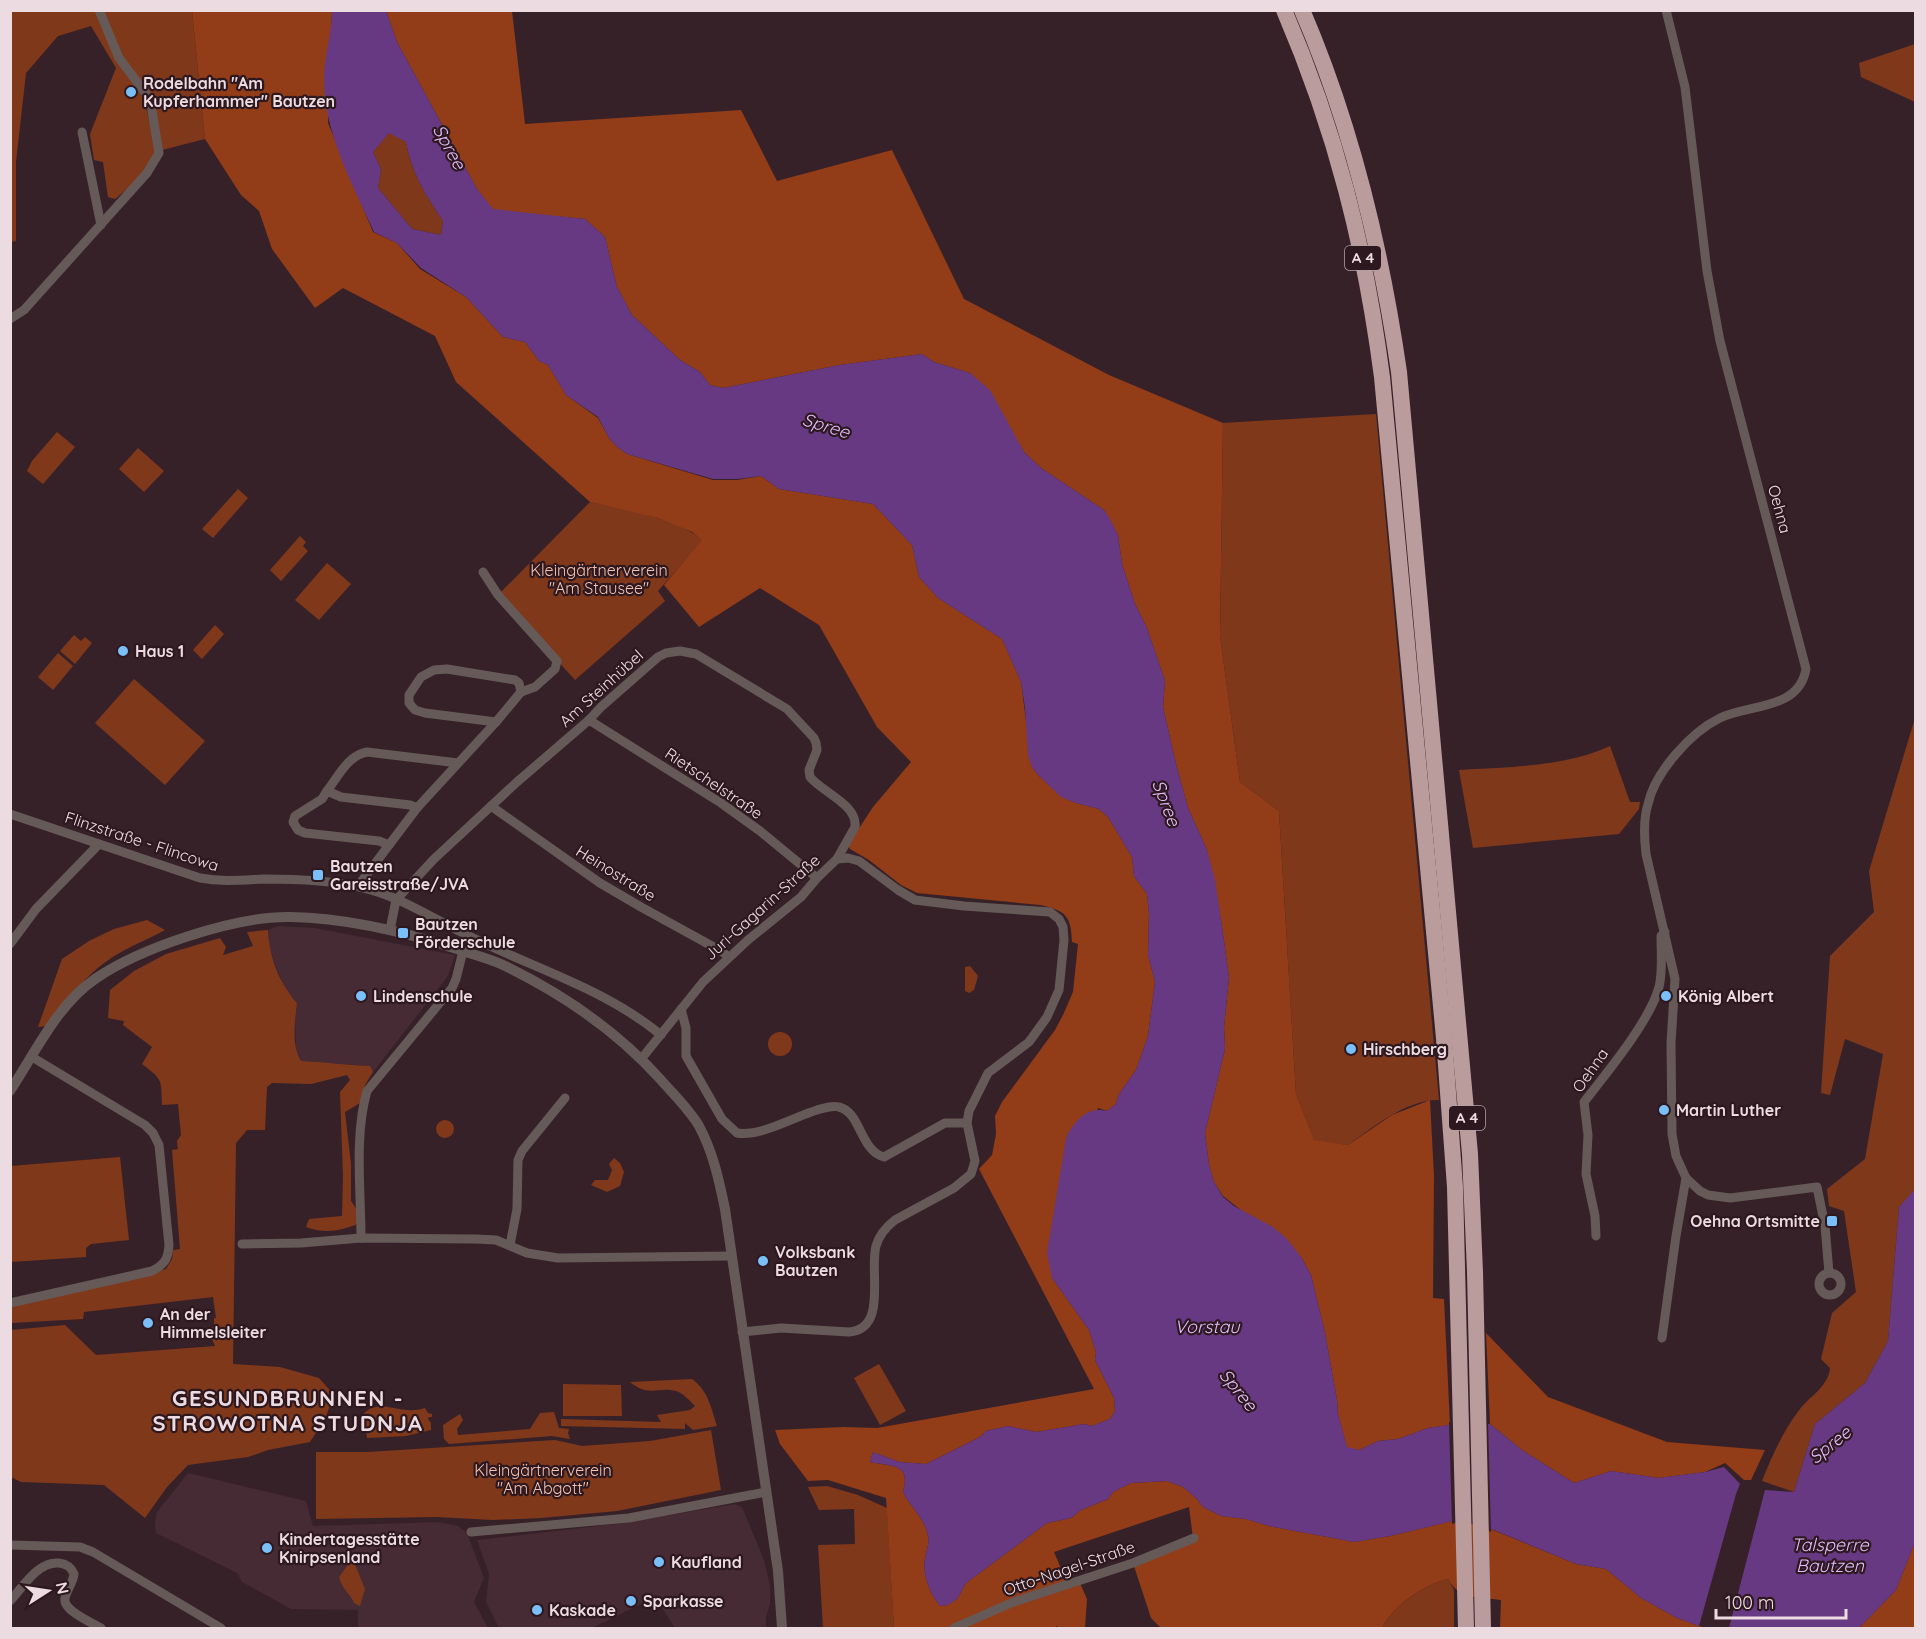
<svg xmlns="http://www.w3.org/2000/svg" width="1926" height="1639" font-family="Quicksand,sans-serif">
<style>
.built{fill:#462a34}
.green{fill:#80381b}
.forest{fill:#923c18}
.water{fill:#683983;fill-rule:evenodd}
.pier{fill:#372129}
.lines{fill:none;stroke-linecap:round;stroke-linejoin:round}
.minor{stroke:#665a59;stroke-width:9}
.tertiary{stroke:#665a59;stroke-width:10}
.motorway{stroke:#bb9c9c;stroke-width:16}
.poi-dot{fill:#7abff8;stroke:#2d181f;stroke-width:2}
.labels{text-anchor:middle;stroke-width:4.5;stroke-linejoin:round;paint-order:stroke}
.shield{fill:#2d181f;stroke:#b3a1a7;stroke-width:1.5}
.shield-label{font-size:15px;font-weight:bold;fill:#ecdce1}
.poi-label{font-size:16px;font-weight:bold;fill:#ecdce1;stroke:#2d181f;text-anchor:start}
.street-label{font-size:16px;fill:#ecdce1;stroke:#2d181f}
.park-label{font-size:16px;fill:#f3c2b0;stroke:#2d181f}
.water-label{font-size:18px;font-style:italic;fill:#e3bdfb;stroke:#2d181f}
.district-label{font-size:22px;font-weight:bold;letter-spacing:1.5px;fill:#ecdce1;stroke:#2d181f}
</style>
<rect width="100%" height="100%" fill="#372129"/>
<!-- built -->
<g class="built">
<polygon points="278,926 315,928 455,955 448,976 373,1072 369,1066 301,1061 296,1052 295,1021 297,1003 285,990 269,948 268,930"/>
<polygon points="188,1473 306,1501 313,1526 439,1522 458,1526 467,1533 484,1578 474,1602 488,1628 358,1628 358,1610 291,1609 242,1582 237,1573 156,1533 155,1523 157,1512"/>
<polygon points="734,1504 742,1507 764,1560 770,1586 770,1604 766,1617 766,1628 675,1628 655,1597 592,1628 499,1628 486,1602 489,1574 477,1540 624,1523"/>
</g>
<!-- green -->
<g class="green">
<polygon points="11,11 96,11 100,24 117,59 144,99 156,149 151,163 133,184 115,199 108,197 103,162 94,160 90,134 116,68 91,26 58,36 26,73 16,162 16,241 11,242"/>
<polygon points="103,11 192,11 205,139 162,150 153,97 122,56"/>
<polygon points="1915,44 1915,102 1861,77 1859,63"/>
<path d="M389,132l17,10c5,30 20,54 37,79l-2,14 -29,-6 -34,-41 3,-19 -8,-17z"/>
<path d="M1376,414l63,686c-32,-1 -67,28 -91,45l-34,-4 -18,-47 -17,-283 -39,-29 -20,-146 3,-213z"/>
<polygon points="57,432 75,447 43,484 27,471 32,461"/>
<polygon points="138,448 164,471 144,492 119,469"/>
<polygon points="238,489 248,498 213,538 202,529"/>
<path d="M590,502c38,9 81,14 113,38l-45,51 7,10 -90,79 -77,-85z"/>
<polygon points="300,536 306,542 303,546 308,551 281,581 270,570"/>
<polygon points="327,563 351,584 319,620 295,600"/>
<polygon points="215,625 224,634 202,659 193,650"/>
<polygon points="74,635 81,641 85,637 92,643 75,664 60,651"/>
<polygon points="58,653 73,666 53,690 38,677"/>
<polygon points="134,679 205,741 165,785 95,723"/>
<path d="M1915,718l1,471 -17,18 -11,134 -23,42 -50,41 -21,68 -32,-11c9,-23 22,-52 38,-72 11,-14 28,-22 30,-41l-9,-9 11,-46 24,-21 -12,-81 -15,-5 -2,-17 38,-30 18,-105 -38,-15 -15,56 -9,-2 9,-137 44,-44 -5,-41z"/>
<path d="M1610,746l20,56h10l-1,7 -20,25 -146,14 -14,-78c50,-3 105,-3 151,-24z"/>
<path d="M147,920l18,10c-14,8 -28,13 -42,21 -32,17 -55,46 -76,75l-9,1 24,-68 27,-18 25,-12z"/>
<path d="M268,930c1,26 11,53 29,73 -2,19 -6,41 4,58 23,1 45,4 69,5l3,6 -8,13 -5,18 -15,9 6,52v37l8,12 -1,11c-17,7 -34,10 -52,3l3,-8 33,-3 1,-40 -3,-84 10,-12 -3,-5 -36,9 -39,-1 -5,4 -2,43h-18l-11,13 -3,221 47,3 39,11 15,17 -9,24 -15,23 -42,8 -20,7 -60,8 -21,22 -22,31 -41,-33 -83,-3 -10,-5v-147l54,-5 31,30 119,-9 -3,-7 -1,-12h3v-9h2l-3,-21 -129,15 -1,7 -72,4v-18l155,-36 6,-10 1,-9 7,-1 -8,-99 6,-1 -1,-8 4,-6 -3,-31 -16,1c-1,-26 1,-25 -20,-41l10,-17 -29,-22 1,-4 -16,-3 2,-28 24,-19 32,-17 54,-16 6,9 -3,8 30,-9 -6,-14z"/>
<polygon points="970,966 978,976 974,990 969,993 965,991 965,967"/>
<circle cx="780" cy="1044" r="12"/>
<circle cx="445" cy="1129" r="9"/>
<polygon points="120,1157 129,1240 91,1244 86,1248 86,1257 11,1262 11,1166"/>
<polygon points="614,1158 620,1163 624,1172 620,1186 607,1192 591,1185 595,1180 608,1180 612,1170 609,1164"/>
<polygon points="879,1364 906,1411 880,1425 854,1378"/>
<path d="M692,1379c16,11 19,29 25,47l-24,4 -8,-7v6l-124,-3v-7l100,3 -4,-7 33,-5 5,-4c-5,-5 -12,-13 -19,-15 -18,-5 -27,7 -46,-9z"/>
<polygon points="563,1384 621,1385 622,1416 563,1416"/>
<path d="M381,1406c16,2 29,7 44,2l3,5 4,1v3h-3l-1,2 3,4v7l-25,6 -39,2 -3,-25 7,-5z"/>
<polygon points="554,1412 559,1428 569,1429 568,1433 570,1439 552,1436 449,1444 444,1439 443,1425 460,1414 463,1420 457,1429 458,1435 530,1429 540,1413"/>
<polygon points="711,1430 721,1490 617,1511 541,1518 493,1520 436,1517 316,1519 316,1452 368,1452 555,1440 582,1446 650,1441"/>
<polygon points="827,1486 858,1495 887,1508 894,1628 823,1628 818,1545 855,1544 854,1509 819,1510 808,1487"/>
<path d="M354,1562l11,27 -5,17 -6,-3c-4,-10 -11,-12 -15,-26l8,-11z"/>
<path d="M1448,1579l6,11v38h-72c12,-23 41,-43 66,-49z"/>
</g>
<!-- forest -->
<g class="forest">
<path d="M192,11h140l-4,112 45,109 24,11 23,26 46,28 37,40 22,5 14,19 9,4 18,30 32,23 11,20 7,8 11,8 86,26h24l24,-4 18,13 94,15 39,41 7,32 19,21 64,41 19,43 11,85 7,9 23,21 14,6 23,6 9,8 24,40 2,19 13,18 2,19 -1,42 7,27 -7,54 -12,34 -17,24 -3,10 -9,7 -9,-3 -46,170 37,52 7,22 -1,8 19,38 1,13 -5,8 -18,7 -8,-2 -48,8 -28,-6 -22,5 -6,6 -54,27 -27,-2 -26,-10 -3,10c23,5 41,1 33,30 7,15 22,26 25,44 2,7 -2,15 -3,23 -3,15 5,35 15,47l8,-1 9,-6 9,-16 81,-60 24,-5 10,-8 27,-11 5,-7 18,-9 36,-2 16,6 14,12 6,8 18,9 25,3 23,7 85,16 36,-6 74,-18 112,46 30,5 35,29 36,20 28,10h-205l1,-28c-21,-3 -42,0 -53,-21 -25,6 -54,26 -66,49h-221l-10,-10 -18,-55 60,-25 -4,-31 -135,45 14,33 11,-4 8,18 -2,29h-26l-2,-2 -4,2h-159l-8,-130 -58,-18 -20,1 -28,-37 -5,-14 69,-3 33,1 217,-39 -115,-220 13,-14 4,-21 -1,-18 7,-14 53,-72 8,-15 10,-23 5,-48 -6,-2c-1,-27 -6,-31 -32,-37l-123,-12 -16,-8 -32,-25 -19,-11 -2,-4 25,-38 38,-45 -34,-35 -58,-102 -59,-37 -61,39 -35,-42 38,-45 -10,-8 -34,-14 -68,-16 -134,-120 -21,-46 -92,-48 -28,20 -43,-59 -13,-38 -18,-16 -36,-56z"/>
<polygon points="386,11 512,11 525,124 741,110 777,181 892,150 964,299 1109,375 1223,423 1220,636 1240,782 1279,811 1296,1094 1314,1140 1348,1145 1392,1115 1430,1100 1434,1176 1433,1298 1444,1299 1450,1425 1428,1428 1398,1439 1378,1441 1359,1450 1347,1448 1338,1414 1337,1400 1325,1333 1311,1275 1301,1257 1223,1196 1214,1182 1209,1165 1205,1133 1225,1049 1224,1027 1229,977 1221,920 1207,850 1188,808 1176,764 1163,707 1165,681 1147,628 1135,604 1122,564 1118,535 1104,510 1041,468 1024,452 1008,426 970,373 934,362 922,354 840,365 723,388 710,385 700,372 680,360 632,315 617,287 605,237 585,219 493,210 477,189 397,42"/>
<polygon points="1486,1333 1548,1397 1667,1442 1765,1450 1751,1480 1744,1480 1725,1463 1705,1472 1659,1478 1611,1471 1574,1483 1522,1450 1490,1424"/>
<polygon points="1915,1542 1915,1628 1859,1628 1896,1590"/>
</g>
<!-- water -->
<g class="water">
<path d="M332,11h54l11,31 80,147 16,20 92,10 20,18 12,50 15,28 48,45 20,12 10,13 13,3 117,-23 82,-11 12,8 36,11 20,17 34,62 17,16 63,42 6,9 8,16 4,29 13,40 12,24 18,53 -2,26 13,57 12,44 19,42 8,30 6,40 8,57 -5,50 1,22 -20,84 4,32 5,17 9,15 11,9 39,21 14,12 14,18 10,18 14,58 12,67 1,14 9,33 12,3 19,-9 20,-2 30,-11 34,-5 28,1 32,26 52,33 37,-12 48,7 46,-6 19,-5 16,17 -4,10 -37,132 -22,-8 -36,-20 -35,-29 -30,-5 -111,-46 -75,18 -36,6 -85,-16 -23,-7 -25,-3 -18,-9 -6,-8 -14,-12 -16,-6 -36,2 -18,9 -5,7 -27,11 -10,8 -24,5 -81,60 -9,16 -9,6 -8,1c-10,-12 -18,-32 -15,-47 1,-8 5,-16 3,-23 -3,-18 -18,-29 -25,-44 8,-29 -10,-25 -33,-30l3,-10 26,10 27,2 54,-27 6,-6 22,-5 28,6 48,-8 8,2 18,-7 5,-8 -1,-13 -19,-38 1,-8 -7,-22 -37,-52 -5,-25 19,-115c8,-17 21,-32 41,-27l9,-7 3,-10 17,-24 12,-34 7,-54 -7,-27 1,-42 -2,-19 -13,-18 -2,-19 -24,-40 -9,-8 -23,-6 -15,-6 -22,-21 -7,-9 -4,-12 -3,-47 -4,-26 -19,-43 -64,-41 -19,-21 -7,-32 -39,-41 -94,-15 -18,-13 -24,3h-24l-86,-25 -11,-8 -7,-8 -11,-21 -32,-22 -18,-30 -9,-4 -14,-19 -22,-5 -37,-40 -45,-29 -24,-25 -23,-11c-22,-49 -50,-99 -50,-153 0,-23 8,-45 8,-68zM389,133l17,9c5,30 20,54 37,79l-2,14 -29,-6 -34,-41 3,-19 -8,-17z"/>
<polygon points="1915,1189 1915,1542 1896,1590 1859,1628 1729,1628 1765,1490 1794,1492 1815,1424 1865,1383 1888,1341 1899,1207"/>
</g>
<!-- pier -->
<polygon class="pier" points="1463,1420 1488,1421 1491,1532 1464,1521 1452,1524 1449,1422"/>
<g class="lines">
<!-- minor -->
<g class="minor">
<path d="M1666,10l19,77 22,184 13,70 86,328c-7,41 -56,35 -86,49 -29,14 -65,54 -72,86 -5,16 -4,33 -2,50l29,125 -4,64 1,91 4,22 10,22 14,13 8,4 22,3 87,-11 8,39 4,47"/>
<polyline points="82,132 101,225"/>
<polyline points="10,319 24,310 147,173 159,153 150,99 119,58 99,10"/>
<polyline points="589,720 721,803 760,831 817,878"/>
<polyline points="496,722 425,713 415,710 409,703 409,695 421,677 434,670 447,669 515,680 519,683 521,692"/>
<path d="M327,791c11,-14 21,-36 40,-39l91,11"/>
<polyline points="491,806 600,883 641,907 721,951 729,957"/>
<path d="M10,814l190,64c22,4 42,2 64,1 30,0 66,1 95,8 39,8 69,29 104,46 66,34 140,54 198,102"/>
<polyline points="389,845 379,841 305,833 298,830 293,822 295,816 322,799 327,791 341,797 410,805 417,808"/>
<polyline points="358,886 417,808 496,722 521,692 535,687 555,669 557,661 498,595 483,572"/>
<path d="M390,930l6,-30 38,-41 83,-77 72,-62 12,-13 57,-50 8,-4 14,-2 16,3 91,55 27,29 2,5 1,7 -8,20 1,7c12,15 48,28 45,50l-18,32"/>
<polyline points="10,944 36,909 99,844"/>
<path d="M681,1009l5,19v28l36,63 15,14c23,4 57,-16 80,-23 7,-2 15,-5 22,-3 22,5 21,44 45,50l61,-34h22"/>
<path d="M642,1058l61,-76 45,-42 53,-43 16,-19 20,-19 11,-1 11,3 39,29 17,10 49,6 86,6 9,7 4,8 1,13 -5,50 -12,27 -18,25 -41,31 -19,38 -2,12 8,38 -4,13 -17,14 -59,32c-9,7 -16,15 -19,26 -7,26 12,83 -27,86l-68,-4 -39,4"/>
<path d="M1596,1236l-1,-20 -9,-42 2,-39 -4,-33c22,-28 66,-81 75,-115 4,-16 2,-34 2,-51l4,-4"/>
<path d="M361,1238c0,-47 -7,-102 6,-147l85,-103 4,-9 7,-28"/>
<polyline points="242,1244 301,1243 361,1238 476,1239 496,1240 527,1253 558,1258 731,1256"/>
<polyline points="510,1245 517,1209 518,1160 522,1151 565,1098"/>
<circle cx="1830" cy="1284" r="11"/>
<path d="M10,1303l142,-32c13,-7 16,-12 17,-26l-10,-100 -6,-12 -8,-8 -113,-68"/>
<polyline points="1662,1338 1676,1236 1686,1178"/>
<polyline points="471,1532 629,1518 766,1492"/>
<polyline points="10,1545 80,1547 93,1552 221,1628"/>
<path d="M10,1601c13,-14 28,-40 49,-38 8,1 12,4 15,11 -1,9 -7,15 -9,24 -3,12 27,25 36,30"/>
<polyline points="954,1628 1011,1603 1133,1563 1194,1538"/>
</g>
<!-- tertiary -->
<path class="tertiary" d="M10,1091c25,-38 47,-86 85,-112 45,-31 140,-63 195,-62 57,1 116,15 170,33 14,5 30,9 43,15 58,28 115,67 158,115 13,15 28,29 38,46 14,26 20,54 26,83l53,362 4,57"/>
<!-- motorway -->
<g class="motorway">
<path d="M1284,10c52,121 81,237 98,367l62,661 11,149 11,441"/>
<path d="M1302,10c50,116 79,238 97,362l71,782 5,118 8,356"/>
</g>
</g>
<!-- markers -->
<g class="poi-dot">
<circle cx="131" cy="92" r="6"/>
<circle cx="123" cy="651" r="6"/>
<rect x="312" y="869" width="12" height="12" rx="3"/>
<rect x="397" y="927" width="12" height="12" rx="3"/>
<circle cx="361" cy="996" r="6"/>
<circle cx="1666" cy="996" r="6"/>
<circle cx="1351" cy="1049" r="6"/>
<circle cx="1664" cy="1110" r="6"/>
<rect x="1826" y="1215" width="12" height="12" rx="3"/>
<circle cx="763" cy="1261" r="6"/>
<circle cx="148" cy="1323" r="6"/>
<circle cx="267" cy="1548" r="6"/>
<circle cx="659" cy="1562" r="6"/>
<circle cx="631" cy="1601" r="6"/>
<circle cx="537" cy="1610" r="6"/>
</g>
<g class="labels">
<!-- shield labels -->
<g class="shield">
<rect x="1345" y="246" width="36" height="24" rx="4.5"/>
<rect x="1449" y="1106" width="36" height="24" rx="4.5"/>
</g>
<g class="shield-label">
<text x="1363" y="263">A 4</text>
<text x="1467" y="1123">A 4</text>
</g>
<!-- poi labels -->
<g class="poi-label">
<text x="143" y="89">Rodelbahn "Am<tspan x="143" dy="18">Kupferhammer" Bautzen</tspan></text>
<text x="135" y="657">Haus 1</text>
<text x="330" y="872">Bautzen<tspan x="330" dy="18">Gareisstraße/JVA</tspan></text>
<text x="415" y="930">Bautzen<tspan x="415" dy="18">Förderschule</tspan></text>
<text x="373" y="1002">Lindenschule</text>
<text x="1678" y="1002">König Albert</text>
<text x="1363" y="1055">Hirschberg</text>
<text x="1676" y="1116">Martin Luther</text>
<text x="1820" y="1227" text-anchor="end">Oehna Ortsmitte</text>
<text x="775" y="1258">Volksbank<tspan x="775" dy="18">Bautzen</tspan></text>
<text x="160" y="1320">An der<tspan x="160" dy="18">Himmelsleiter</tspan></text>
<text x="279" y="1545">Kindertagesstätte<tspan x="279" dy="18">Knirpsenland</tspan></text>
<text x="671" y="1568">Kaufland</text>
<text x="643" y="1607">Sparkasse</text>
<text x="549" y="1616">Kaskade</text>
</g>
<!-- street labels -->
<g class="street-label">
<text transform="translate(1780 509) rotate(75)" y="6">Oehna</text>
<text transform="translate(601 688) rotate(-42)" y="6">Am Steinhübel</text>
<text transform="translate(714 783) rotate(34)" y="6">Rietschelstraße</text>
<text transform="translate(142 841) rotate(18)" y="6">Flinzstraße - Flincowa</text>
<text transform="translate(616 873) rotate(32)" y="6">Heinostraße</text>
<text transform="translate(762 907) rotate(-42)" y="6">Juri-Gagarin-Straße</text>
<text transform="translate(1590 1070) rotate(-55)" y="6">Oehna</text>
<text transform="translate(1069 1568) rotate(-19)" y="6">Otto-Nagel-Straße</text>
</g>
<!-- park labels -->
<g class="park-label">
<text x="599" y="576">Kleingärtnerverein<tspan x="599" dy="18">"Am Stausee"</tspan></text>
<text x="543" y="1476">Kleingärtnerverein<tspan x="543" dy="18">"Am Abgott"</tspan></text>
</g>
<!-- water labels -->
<g class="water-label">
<text transform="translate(449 147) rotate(61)" y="6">Spree</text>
<text transform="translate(826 426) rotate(17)" y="6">Spree</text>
<text transform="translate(1166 803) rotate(69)" y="6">Spree</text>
<text x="1207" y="1333">Vorstau</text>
<text transform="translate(1238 1390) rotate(51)" y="6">Spree</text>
<text transform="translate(1830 1445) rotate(-39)" y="6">Spree</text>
<text x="1830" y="1551">Talsperre<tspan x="1830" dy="21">Bautzen</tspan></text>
</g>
<!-- district labels -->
<g class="district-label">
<text x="288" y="1406">GESUNDBRUNNEN -<tspan x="288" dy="25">STROWOTNA STUDNJA</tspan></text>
</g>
</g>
<!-- border -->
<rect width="1926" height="1639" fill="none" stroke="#ecdce1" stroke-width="24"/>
<!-- north arrow -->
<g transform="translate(48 1591) rotate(78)" stroke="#2d181f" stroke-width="4.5" paint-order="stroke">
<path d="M0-4.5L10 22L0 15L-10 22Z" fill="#ecdce1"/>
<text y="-9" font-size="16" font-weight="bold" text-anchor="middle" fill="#ecdce1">N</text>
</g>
<!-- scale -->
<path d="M1716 1609v9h130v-9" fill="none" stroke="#ecdce1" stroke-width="3"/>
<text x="1725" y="1609" font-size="18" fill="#ecdce1" stroke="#2d181f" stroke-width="4.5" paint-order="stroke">100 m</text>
</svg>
